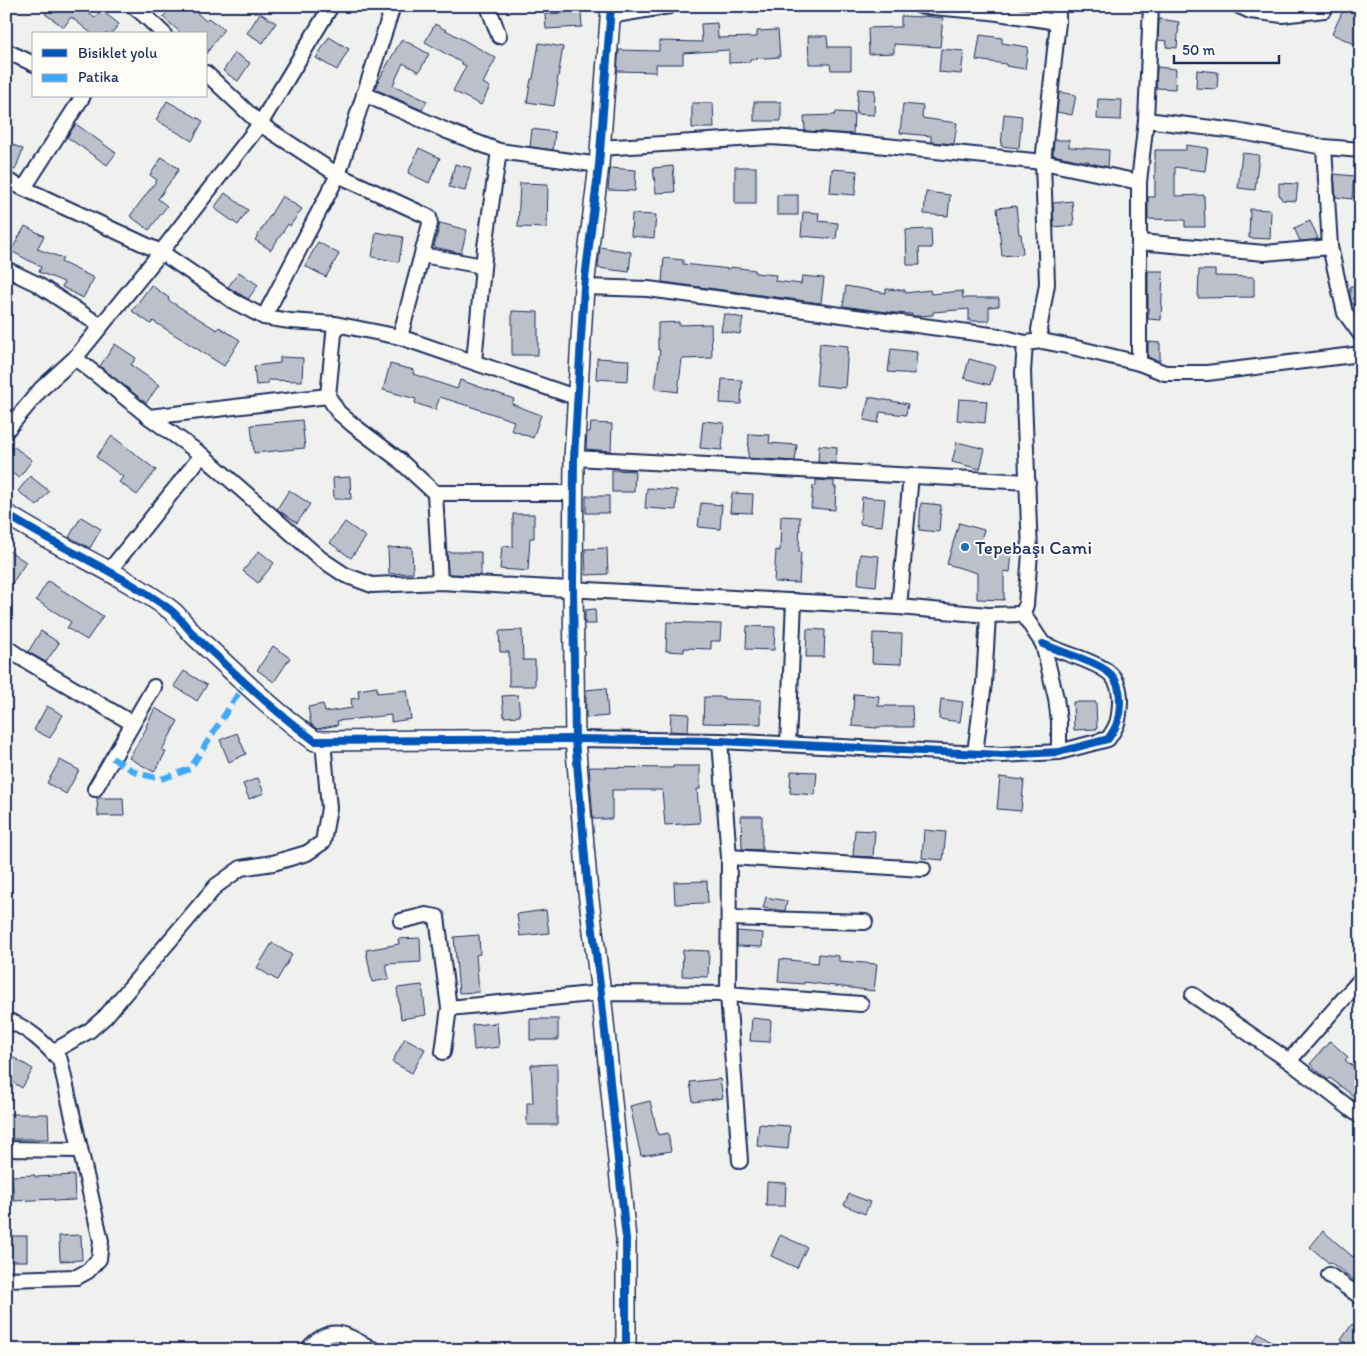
<svg xmlns="http://www.w3.org/2000/svg" width="1367" height="1356" font-family="Itim,sans-serif">
<style>
.building{fill:#bbc0ca;stroke:#1b2f5e}
.lines{fill:none;stroke-linecap:round;stroke-linejoin:round}
.street-casing{stroke:#1b2f5e;stroke-width:18}
.secondary-casing{stroke:#1b2f5e;stroke-width:22}
.street{stroke:#fdfcf7;stroke-width:14}
.secondary{stroke:#fdfcf7;stroke-width:19}
.quiet{stroke:#3fa9f5;stroke-width:6;stroke-dasharray:12 6;stroke-linecap:butt}
.cycleway-casing{stroke:#fdfcf7;stroke-width:11}
.cycleway{stroke:#0057b8;stroke-width:8}
.poi-dot{fill:#1f6fb2;stroke:#fdfcf7;stroke-width:2}
.labels{text-anchor:middle;stroke-width:4;stroke-linejoin:round;paint-order:stroke}
.poi-label{font-size:19px;fill:#1b2f5e;stroke:#fdfcf7;text-anchor:start}
</style>
<rect width="100%" height="100%" fill="#f0f0ee"/>
<filter id="ink" filterUnits="userSpaceOnUse"><feTurbulence type="fractalNoise" baseFrequency=".02" numOctaves="2"/><feDisplacementMap in="SourceGraphic" scale="10" xChannelSelector="R" yChannelSelector="G"/><feConvolveMatrix kernelMatrix="1 2 1 2 8 2 1 2 1" color-interpolation-filters="sRGB"/></filter>
<g filter="url(#ink)">
<!-- building -->
<g class="building">
<polygon points="51,6 79,6 95,18 101,10 119,24 111,34 92,34 71,17 64,27 45,14"/>
<polygon points="172,6 189,6 206,21 208,18 224,29 206,54 206,34 182,34 163,17"/>
<polygon points="1345,6 1361,6 1361,37 1357,45 1332,34"/>
<polygon points="581,12 582,27 546,29 545,14"/>
<polygon points="260,13 276,23 263,43 247,33"/>
<polygon points="901,16 923,17 923,16 943,18 940,47 894,44 894,53 869,54 868,28 901,27"/>
<polygon points="1159,19 1179,22 1177,48 1166,47 1167,41 1158,40"/>
<polygon points="717,23 718,38 757,37 757,31 778,30 780,57 750,59 750,62 729,63 729,50 683,53 683,64 656,64 656,72 617,71 619,50 659,51 659,41 702,42 701,24"/>
<polygon points="435,24 496,58 483,83 490,87 481,105 453,91 466,66 462,64 462,63 425,42"/>
<polygon points="980,35 1002,38 1002,43 1028,47 1025,69 1006,66 1006,64 976,60"/>
<polygon points="808,36 827,36 828,47 851,47 851,70 831,70 830,64 809,64"/>
<polygon points="329,37 349,49 337,70 316,58"/>
<polygon points="402,39 429,54 419,72 403,63 393,85 427,101 422,110 375,89 383,72"/>
<polygon points="539,43 563,47 557,83 558,83 554,106 527,102 531,79 533,79"/>
<polygon points="941,49 964,51 961,74 939,72"/>
<polygon points="235,53 250,63 238,81 223,71"/>
<polygon points="1157,67 1176,69 1175,89 1156,88"/>
<polygon points="1197,70 1218,72 1217,89 1196,88"/>
<polygon points="858,89 875,90 874,115 856,114"/>
<polygon points="1059,92 1076,95 1072,115 1057,112"/>
<polygon points="1098,99 1122,100 1121,120 1097,119"/>
<polygon points="167,101 203,121 192,141 156,120"/>
<rect x="754" y="102" width="27" height="19"/>
<polygon points="692,103 713,103 714,128 692,128"/>
<polygon points="903,104 923,106 922,118 957,123 954,144 931,142 931,136 900,133"/>
<polygon points="836,112 854,113 853,134 805,131 804,116 835,115"/>
<polygon points="1004,114 1022,116 1019,148 1001,146"/>
<polygon points="76,124 116,153 107,165 67,137"/>
<polygon points="532,129 555,132 553,150 530,147"/>
<polygon points="1054,140 1069,140 1069,147 1109,150 1108,167 1089,163 1089,161 1082,161 1053,155"/>
<polygon points="6,142 23,149 15,170 6,167"/>
<polygon points="1186,145 1208,148 1205,171 1175,167 1175,196 1204,195 1205,227 1185,227 1185,220 1148,219 1148,197 1155,197 1155,150 1186,150"/>
<polygon points="419,148 440,158 429,183 408,173"/>
<polygon points="1242,153 1259,155 1255,190 1238,188"/>
<polygon points="162,157 179,169 158,199 167,206 149,230 130,216 157,180 150,175"/>
<polygon points="455,164 471,168 465,191 449,187"/>
<polygon points="673,166 675,192 656,193 653,168"/>
<rect x="735" y="167" width="21" height="37"/>
<polygon points="610,168 636,170 635,191 608,190"/>
<polygon points="832,169 857,171 855,195 830,193"/>
<polygon points="1334,174 1354,176 1352,199 1336,197"/>
<polygon points="520,183 548,184 547,228 518,227"/>
<polygon points="1279,183 1298,184 1296,201 1282,200 1279,194"/>
<polygon points="926,192 950,195 948,216 924,214"/>
<polygon points="225,193 248,210 238,225 214,208"/>
<rect x="777" y="195" width="21" height="20"/>
<polygon points="282,196 302,209 290,226 288,224 271,250 255,240"/>
<polygon points="1072,201 1074,225 1054,227 1053,203"/>
<polygon points="1016,206 1019,234 1021,234 1023,254 1002,256 997,208"/>
<polygon points="1250,209 1271,210 1270,239 1249,238"/>
<polygon points="803,212 819,213 818,221 838,223 836,239 801,236"/>
<polygon points="632,214 656,215 654,238 631,236"/>
<polygon points="1310,221 1318,238 1314,240 1300,241 1294,228"/>
<polygon points="440,223 467,230 461,253 434,247"/>
<polygon points="25,226 44,236 37,249 63,258 61,262 94,278 83,298 62,287 64,282 39,272 41,267 11,251"/>
<polygon points="931,229 932,248 919,248 920,265 907,265 906,230"/>
<polygon points="376,232 403,237 399,262 372,257"/>
<polygon points="318,242 339,254 326,277 305,266"/>
<polygon points="600,247 631,252 629,272 598,268"/>
<polygon points="664,258 683,260 683,264 730,269 730,267 755,270 755,273 776,275 775,281 801,284 802,276 824,278 821,303 662,282"/>
<polygon points="1199,270 1215,270 1215,276 1254,277 1254,297 1198,298"/>
<polygon points="1148,271 1163,271 1161,320 1148,319"/>
<polygon points="239,272 258,285 248,299 228,287"/>
<polygon points="151,285 169,298 168,300 217,330 219,327 240,340 224,366 153,321 151,324 132,311"/>
<polygon points="846,286 886,293 886,289 905,290 905,293 930,290 931,294 962,291 963,298 999,298 999,306 989,307 989,321 969,321 969,309 933,312 933,315 918,316 912,316 912,314 895,313 843,306"/>
<polygon points="1350,286 1361,286 1361,304 1352,304 1350,295"/>
<polygon points="512,311 538,312 538,355 512,355"/>
<polygon points="724,314 743,318 740,334 721,331"/>
<polygon points="679,322 679,325 711,324 712,358 682,359 678,392 655,389 660,350 658,350 658,323"/>
<polygon points="1148,342 1160,343 1160,360 1154,360 1148,357"/>
<polygon points="820,343 848,346 845,388 816,385"/>
<polygon points="115,344 136,358 131,365 159,385 146,403 100,366"/>
<polygon points="891,349 917,352 915,374 888,372"/>
<polygon points="280,357 303,358 302,381 268,380 268,384 256,385 254,366 280,363"/>
<polygon points="597,358 629,360 628,381 596,379"/>
<polygon points="969,359 995,366 990,385 964,378"/>
<polygon points="390,364 414,370 413,374 457,389 460,380 514,399 512,404 541,415 533,438 511,430 514,421 475,408 440,397 435,410 415,403 416,399 383,390"/>
<polygon points="722,379 742,380 741,404 720,403"/>
<polygon points="869,397 908,404 906,415 880,412 878,423 864,420"/>
<polygon points="959,399 987,401 985,423 957,420"/>
<polygon points="302,420 305,448 254,453 251,425"/>
<polygon points="703,421 724,423 722,450 700,448"/>
<polygon points="591,423 612,424 611,451 586,449 587,432 590,432"/>
<polygon points="749,434 770,435 769,443 797,445 795,461 748,458"/>
<polygon points="112,436 156,470 137,495 119,482 123,477 96,457"/>
<polygon points="957,442 985,449 980,469 952,462"/>
<polygon points="819,445 837,447 836,463 818,462"/>
<polygon points="13,446 32,460 19,478 6,469 6,454"/>
<polygon points="612,470 635,471 634,492 612,492"/>
<polygon points="30,476 49,491 37,506 18,491"/>
<polygon points="350,477 351,499 334,499 333,478"/>
<polygon points="816,480 834,481 834,487 836,487 835,510 811,508 813,486 816,486"/>
<polygon points="647,488 677,490 676,510 645,508"/>
<polygon points="289,490 310,504 297,523 277,509"/>
<polygon points="732,493 753,494 752,513 730,512"/>
<rect x="586" y="496" width="23" height="17"/>
<polygon points="862,497 885,499 882,526 860,524"/>
<polygon points="701,503 722,505 720,529 698,527"/>
<polygon points="921,503 941,505 939,532 919,530"/>
<polygon points="513,514 534,514 534,538 530,538 528,571 500,569 502,546 513,547"/>
<polygon points="781,516 800,517 799,552 801,552 799,583 774,582 776,550 780,551"/>
<polygon points="81,517 101,529 90,548 69,537"/>
<polygon points="345,522 366,537 351,558 330,543"/>
<polygon points="959,523 984,530 978,550 1012,554 1010,572 1004,571 1004,600 977,599 977,573 947,564"/>
<polygon points="412,547 413,573 389,574 388,548"/>
<polygon points="607,548 608,574 586,575 585,549"/>
<polygon points="6,549 26,562 6,593"/>
<polygon points="259,551 274,563 258,583 243,571"/>
<polygon points="447,552 481,552 481,575 448,574"/>
<polygon points="860,554 879,556 876,586 858,584"/>
<polygon points="48,581 103,616 87,640 67,628 71,622 36,600"/>
<polygon points="595,609 596,624 585,624 585,610"/>
<polygon points="667,622 721,624 720,641 711,641 711,649 684,648 684,652 666,651"/>
<polygon points="747,626 775,627 774,650 746,649"/>
<polygon points="807,629 825,630 824,657 806,657"/>
<polygon points="522,630 523,660 535,660 535,686 509,686 509,652 500,652 499,631"/>
<polygon points="41,631 59,643 46,662 28,652"/>
<polygon points="873,633 902,634 901,664 872,663"/>
<polygon points="273,646 290,658 274,682 257,670"/>
<polygon points="184,671 207,685 197,701 174,686"/>
<polygon points="377,687 377,693 407,690 411,719 391,722 391,715 337,721 338,725 317,729 311,724 308,707 323,704 325,712 352,708 351,699 359,698 358,690"/>
<polygon points="606,688 608,716 586,718 586,690"/>
<polygon points="854,694 879,696 878,706 912,706 913,727 877,727 877,728 852,726"/>
<polygon points="518,695 520,716 504,717 502,696"/>
<polygon points="704,697 724,697 724,699 761,700 761,724 703,723"/>
<polygon points="941,699 963,702 960,722 939,719"/>
<polygon points="1073,702 1096,702 1097,729 1074,730"/>
<polygon points="47,706 63,715 50,738 34,730"/>
<polygon points="155,708 178,721 162,750 166,752 154,772 129,758 147,727 146,726"/>
<polygon points="671,713 689,714 688,732 670,731"/>
<polygon points="237,733 246,754 229,762 220,740"/>
<polygon points="60,760 79,770 66,794 47,783"/>
<polygon points="673,766 700,766 700,789 697,789 700,823 665,825 662,790 612,790 612,819 593,819 589,767 673,768"/>
<polygon points="791,771 817,772 815,795 790,793"/>
<polygon points="1000,777 1024,780 1021,811 997,809"/>
<polygon points="258,778 264,793 249,799 243,784"/>
<polygon points="97,798 123,798 124,816 98,816"/>
<polygon points="741,816 762,816 762,850 742,849"/>
<polygon points="855,830 875,831 873,857 853,856"/>
<polygon points="924,830 946,832 943,860 922,858"/>
<polygon points="707,881 708,903 675,904 674,882"/>
<polygon points="766,897 787,901 785,911 763,908"/>
<polygon points="546,910 549,933 520,936 517,914"/>
<polygon points="737,931 763,933 762,947 737,946"/>
<polygon points="479,935 480,954 476,955 479,992 459,993 454,937"/>
<polygon points="420,938 421,962 386,964 389,979 372,982 366,950 399,944 398,939"/>
<polygon points="272,943 292,955 277,980 257,968"/>
<polygon points="683,950 709,951 708,977 682,976"/>
<polygon points="819,954 839,956 839,961 877,964 874,991 804,982 804,984 778,982 780,959 818,963"/>
<polygon points="422,985 426,1015 401,1019 397,988"/>
<polygon points="752,1018 771,1020 770,1042 750,1041"/>
<rect x="530" y="1019" width="28" height="21"/>
<polygon points="497,1023 499,1047 474,1050 472,1025"/>
<polygon points="405,1038 425,1049 412,1073 392,1062"/>
<polygon points="1330,1041 1348,1057 1345,1060 1361,1073 1361,1102 1330,1078 1328,1080 1310,1064"/>
<polygon points="6,1053 33,1069 22,1088 6,1078"/>
<polygon points="557,1064 557,1125 527,1125 527,1103 533,1103 531,1065"/>
<polygon points="720,1079 723,1098 693,1102 690,1082"/>
<polygon points="650,1101 658,1135 668,1133 671,1151 641,1156 630,1106"/>
<polygon points="6,1114 48,1114 49,1139 6,1139"/>
<polygon points="759,1124 790,1126 788,1149 757,1146"/>
<polygon points="35,1175 35,1177 74,1175 75,1200 54,1201 54,1199 14,1201 12,1176"/>
<polygon points="767,1182 786,1183 785,1206 766,1206"/>
<polygon points="849,1194 870,1202 865,1214 844,1205"/>
<polygon points="1323,1231 1353,1257 1354,1256 1361,1261 1361,1285 1330,1262 1329,1263 1310,1247"/>
<polygon points="81,1235 82,1260 60,1261 59,1236"/>
<polygon points="780,1235 807,1247 797,1268 771,1256"/>
<rect x="6" y="1236" width="21" height="25"/>
<polygon points="1352,1324 1361,1330 1361,1334 1352,1347 1341,1340"/>
<polygon points="1259,1333 1284,1350 1248,1350"/>
</g>
<g class="lines">
<defs>
<g id="street">
<polyline points="133,6 143,14 164,34"/>
<polyline points="488,6 499,36"/>
<polyline points="920,6 991,12 1058,22"/>
<polyline points="1239,6 1250,11 1282,15 1324,10 1326,6"/>
<polyline points="609,16 669,6"/>
<polyline points="6,51 34,64"/>
<polyline points="206,73 260,124 338,175 429,217 430,224 400,337"/>
<polyline points="364,94 447,131 499,151 599,165"/>
<polyline points="1146,120 1236,131 1324,147 1361,150"/>
<polyline points="1324,147 1330,247 1345,313 1361,335"/>
<polyline points="600,148 771,137 856,143 1043,162 1139,182"/>
<polyline points="6,180 161,252 233,301 264,317 290,321 335,324 400,337 578,398"/>
<polyline points="24,188 83,96"/>
<polyline points="1139,242 1265,253 1330,247"/>
<polyline points="422,255 483,266"/>
<polyline points="6,269 37,284 101,326"/>
<polyline points="584,287 648,289 998,336 1025,343 1042,341 1072,347 1139,363 1165,373 1207,373 1361,354"/>
<polyline points="264,317 338,175 393,6"/>
<polyline points="335,324 328,396 338,412 353,425 398,459 435,493 573,493"/>
<polyline points="1042,341 1039,330 1047,284 1043,162 1058,22 1058,6"/>
<polyline points="75,358 116,390 149,417 202,455 321,559 345,575 372,585 440,582 899,607 988,615 1023,614"/>
<polyline points="474,361 485,247 499,151"/>
<polyline points="1139,363 1139,182 1146,120 1151,6"/>
<polyline points="149,417 328,396"/>
<polyline points="6,431 41,389 75,358 101,326 161,252 260,124 331,6"/>
<polyline points="574,458 1028,482"/>
<polyline points="435,493 440,582"/>
<polyline points="109,571 202,455"/>
<polyline points="899,607 911,475"/>
<polyline points="1023,614 1026,605 1030,553 1023,372 1025,343"/>
<polyline points="1023,614 1043,644 1056,698 1059,721 1059,752"/>
<polyline points="6,647 23,659 132,723"/>
<path d="M575,739l145,2 282,14 57,-3 49,-13c10,-14 11,-19 12,-36 1,-30 -16,-35 -40,-45 -12,-4 -25,-9 -37,-14"/>
<polyline points="720,741 729,857 728,994 740,1161"/>
<polyline points="788,744 794,601"/>
<polyline points="975,753 984,683 988,615"/>
<polyline points="95,789 154,687"/>
<polyline points="729,857 923,869"/>
<polyline points="729,918 865,922"/>
<polyline points="401,921 426,915 437,917 449,1008 443,1052"/>
<polyline points="1193,995 1289,1061 1361,1117"/>
<polyline points="449,1008 601,993 728,994 861,1004"/>
<path d="M6,1020c22,7 39,24 54,40l41,181 -2,18 -11,12 -11,6 -71,2"/>
<polyline points="52,1052 89,1031 105,1017 216,886 241,868 273,863 307,853 323,842 329,808 323,741"/>
<polyline points="1289,1061 1361,979"/>
<polyline points="6,1149 80,1150"/>
<polyline points="1329,1275 1361,1297"/>
<path d="M307,1350c25,-28 39,-15 67,0"/>
</g>
<g id="secondary">
<polyline points="611,6 599,165 584,287 574,458 573,589 575,739 588,892 601,993 626,1239 626,1350"/>
<path d="M6,514c53,34 111,57 162,94 11,7 19,21 29,30 38,35 76,73 118,103l260,-2"/>
</g>
</defs>
<!-- street casing -->
<use href="#street" class="street-casing"/>
<!-- secondary casing -->
<use href="#secondary" class="secondary-casing"/>
<!-- street -->
<use href="#street" class="street"/>
<!-- secondary -->
<use href="#secondary" class="secondary"/>
<!-- quiet -->
<polyline class="quiet" points="112,758 137,773 161,779 190,769 245,683"/>
<defs>
<g id="cycleway">
<polyline points="611,6 599,165 584,287 574,458 573,589 575,739 588,892 601,993 626,1239 626,1350"/>
<path d="M6,514c53,34 111,57 162,94 11,7 19,21 29,30 38,35 76,73 118,103l260,-2 145,2 282,14 57,-3 49,-13c10,-14 11,-19 12,-36 1,-30 -16,-35 -40,-45 -12,-4 -25,-9 -37,-14"/>
</g>
</defs>
<!-- cycleway casing -->
<use href="#cycleway" class="cycleway-casing"/>
<!-- cycleway -->
<use href="#cycleway" class="cycleway"/>
</g>
</g>
<!-- markers -->
<circle class="poi-dot" cx="965" cy="547" r="5"/>
<g class="labels">
<!-- poi labels -->
<g class="poi-label">
<text x="975" y="554">Tepebaşı Cami</text>
</g>
</g>
<!-- margin -->
<rect width="1367" height="1356" fill="none" stroke="#fdfcf7" stroke-width="25"/>
<rect x="12" y="12" width="1342" height="1331" fill="none" stroke="#1b2f5e" stroke-width="2" filter="url(#ink)"/>
<!-- legend -->
<rect x="32" y="32" width="175" height="65" fill="#fdfcf7" stroke="#a3aaba"/>
<rect x="42" y="49" width="25" height="8" fill="#0057b8" stroke="#a3aaba"/>
<text x="78" y="58" font-size="15" fill="#1b2f5e">Bisiklet yolu</text>
<rect x="42" y="74" width="25" height="8" fill="#3fa9f5" stroke="#a3aaba"/>
<text x="78" y="82" font-size="15" fill="#1b2f5e">Patika</text>
<!-- scale -->
<path d="M1174 55v8h105v-8" fill="none" stroke="#1b2f5e" stroke-width="2.5"/>
<text x="1182" y="55" font-size="15" fill="#1b2f5e" stroke="#fdfcf7" stroke-width="4" paint-order="stroke">50 m</text>
</svg>
